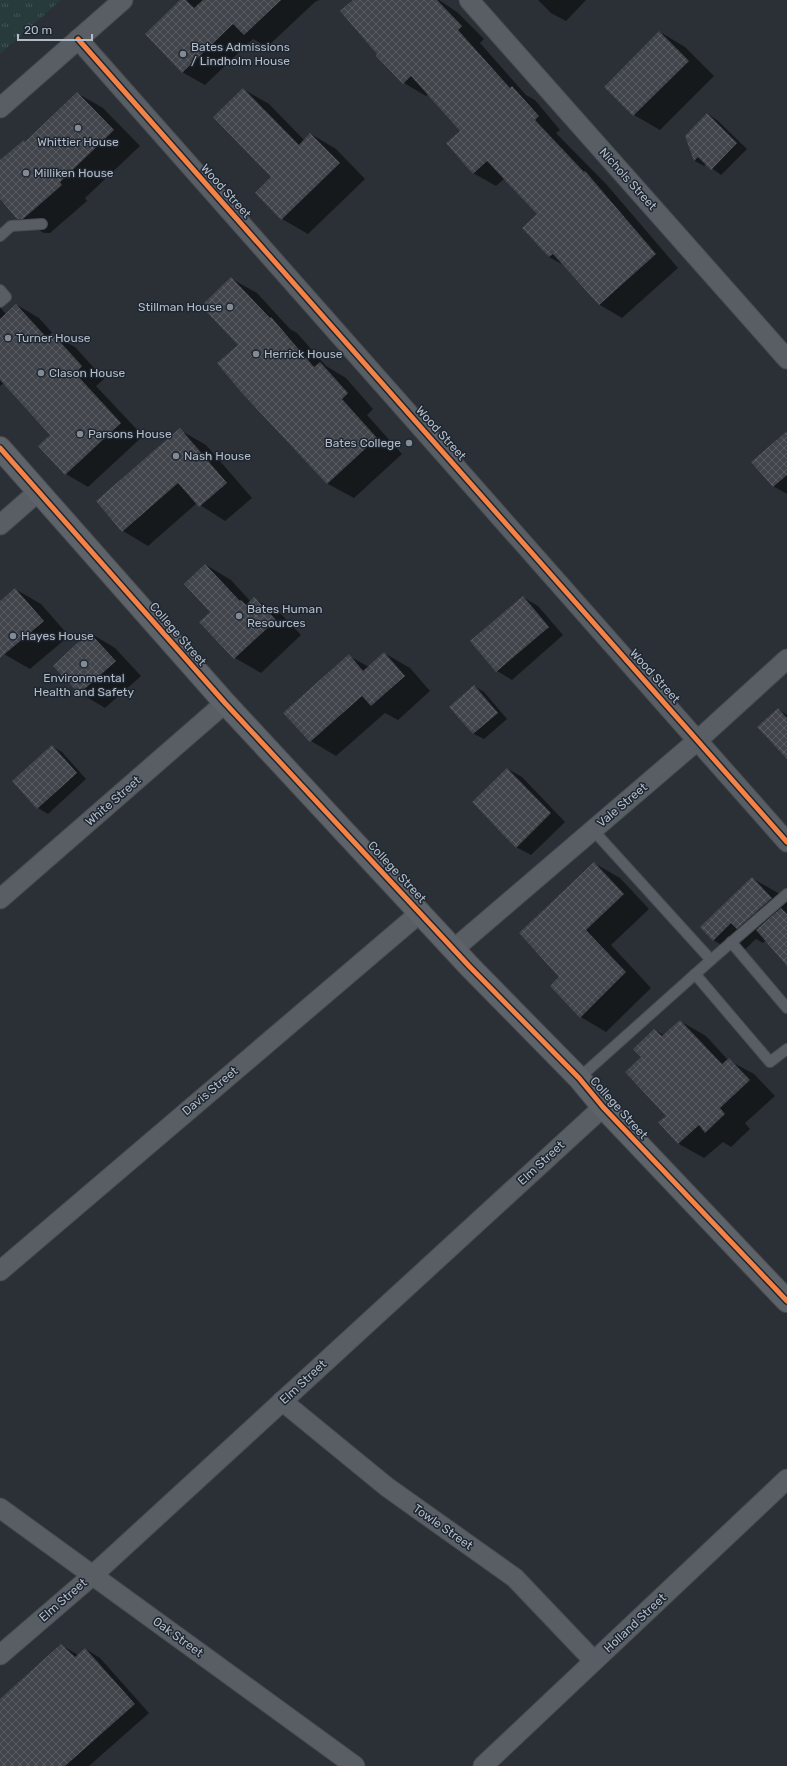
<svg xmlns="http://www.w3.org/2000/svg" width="787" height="1766" font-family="Rubik,sans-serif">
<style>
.grass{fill:url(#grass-tufts)}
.shadow{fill:#0007}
.building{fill:url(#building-cross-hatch)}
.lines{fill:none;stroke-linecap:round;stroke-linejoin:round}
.lane-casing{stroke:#484c51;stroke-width:12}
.street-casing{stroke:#484c51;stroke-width:21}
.secondary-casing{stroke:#484c51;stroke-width:24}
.lane{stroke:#595e65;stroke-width:10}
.street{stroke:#595e65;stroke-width:19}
.secondary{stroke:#5e6269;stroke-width:22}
.cycleway-casing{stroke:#1d2631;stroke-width:8}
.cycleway{stroke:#f48246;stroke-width:5}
.poi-dot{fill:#838a94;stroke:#1d2631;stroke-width:1.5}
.labels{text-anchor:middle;stroke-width:3;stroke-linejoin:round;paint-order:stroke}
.poi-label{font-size:12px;fill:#b3bbc7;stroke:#1d2631;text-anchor:start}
.street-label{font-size:12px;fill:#b3bbc7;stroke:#1d2631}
</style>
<defs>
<pattern id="grass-tufts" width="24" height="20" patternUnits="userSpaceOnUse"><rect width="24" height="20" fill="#273a3c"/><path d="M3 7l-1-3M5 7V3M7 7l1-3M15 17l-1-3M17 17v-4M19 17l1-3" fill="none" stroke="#445557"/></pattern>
<pattern id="building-cross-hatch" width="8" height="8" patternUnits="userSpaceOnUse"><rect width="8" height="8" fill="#41454b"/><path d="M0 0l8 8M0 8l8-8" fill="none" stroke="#5a5e63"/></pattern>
</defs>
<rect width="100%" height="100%" fill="#2a3036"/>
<!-- grass -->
<polygon class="grass" points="0,0 61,0 0,54"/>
<!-- shadow -->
<g class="shadow">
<polygon points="182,0 319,0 315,2 267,47 253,39 205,85 182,72"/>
<polygon points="355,0 439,0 457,12 484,39 480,43 526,95 535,100 560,130 556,133 607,185 678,268 622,318 600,305 565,266 549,257 539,214 505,178 496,186 473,173 461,131 428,94 426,96 404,83 378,54"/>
<polygon points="538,0 586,0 566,21 551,13"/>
<polygon points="660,32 685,47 714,76 660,130 634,115 606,87"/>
<polygon points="243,89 269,104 304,140 311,134 336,149 365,179 308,234 282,219 257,193 272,177"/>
<polygon points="77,93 103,108 140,146 85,198 87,201 50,233 44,233 18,218 0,198 0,161 24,141 26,143"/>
<polygon points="708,114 717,120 747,149 721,175 706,164 704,166 695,161 686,136"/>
<polygon points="232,279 257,293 290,329 297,333 326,366 346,378 373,409 367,415 402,454 354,498 328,484 242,392 239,345"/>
<polygon points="17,305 39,318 55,336 75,347 104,379 96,386 143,436 88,487 66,474 51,435 4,383 0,386 0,307 6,314"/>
<polygon points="180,430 206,445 252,498 225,521 197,503 148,546 123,531"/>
<polygon points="787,432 787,494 773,486"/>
<polygon points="206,565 231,580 251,602 254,599 280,613 301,635 261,673 235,658 201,622 211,612"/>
<polygon points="15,589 41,604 69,636 30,669 4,654 0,650 0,602"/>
<polygon points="523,597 538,606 563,635 512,680 497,671"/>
<polygon points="90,633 115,648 141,676 105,708 80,693"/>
<polygon points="384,653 410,668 430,691 398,720 385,713 336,756 311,741 349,656 369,667"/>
<polygon points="474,686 484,692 507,719 484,739 474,734 450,707"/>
<polygon points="778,709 787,715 787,758"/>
<polygon points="52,746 62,752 86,779 48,814 38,808"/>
<polygon points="508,769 522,777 565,822 531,855 516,847"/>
<polygon points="594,863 620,878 649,909 611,945 651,988 606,1032 581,1017 561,977"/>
<polygon points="752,878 778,893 787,902 787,964 766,940 763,943 756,939 739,955 713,940"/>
<polygon points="680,1021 706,1036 728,1060 754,1074 775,1096 745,1123 750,1129 731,1147 723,1142 704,1158 679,1144 659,1122 667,1116 643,1057 655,1030 664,1035"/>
<polygon points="61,1645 78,1655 86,1649 100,1658 149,1713 89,1766 0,1766 0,1701"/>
</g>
<!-- building -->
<g class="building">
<polygon points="180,0 186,0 194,8 203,0 281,0 244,35 233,24 182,73 145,34"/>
<polygon points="353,0 437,0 462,26 458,30 510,88 512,86 539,116 535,120 584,172 585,171 656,254 599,305 553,254 549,257 522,228 537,214 487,161 473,174 446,143 460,131 411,76 403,84 376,56 377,54 340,11"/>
<polygon points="659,31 689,61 633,116 604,87"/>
<polygon points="243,88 299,145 310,133 340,163 281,220 255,193 271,177 213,117"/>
<polygon points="77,92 114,130 60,182 62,185 23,219 17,219 0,199 0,160 24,140 25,142"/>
<polygon points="707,113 737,143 711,170 698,157 694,161 685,136"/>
<polygon points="231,277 270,318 271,317 314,367 320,362 348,393 342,399 377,438 327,484 241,392 217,363 238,345 201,306"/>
<polygon points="16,304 47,338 52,333 82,366 75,373 121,423 65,475 38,446 50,435 0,380 0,319"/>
<polygon points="180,428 227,483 199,507 178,483 122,532 96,501"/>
<polygon points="787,431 787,475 773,487 751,462"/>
<polygon points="205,564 240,601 241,600 246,605 254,597 276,620 234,659 199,622 210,612 184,584"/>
<polygon points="15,588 44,621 0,658 0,601"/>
<polygon points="523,596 549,627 496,672 470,641"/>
<polygon points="89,632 116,661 79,694 53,666"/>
<polygon points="384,652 405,676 371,706 362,696 310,742 283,713 349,654 363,671"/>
<polygon points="474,685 498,713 473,734 449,707"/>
<polygon points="778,708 787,718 787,759 757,727"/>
<polygon points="52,745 77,773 37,809 12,781"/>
<polygon points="507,768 551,813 516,848 472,802"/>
<polygon points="594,862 624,894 586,930 626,972 580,1018 550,986 559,977 519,933"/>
<polygon points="752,877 772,898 737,929 731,923 713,941 700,927"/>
<polygon points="781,908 787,914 787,966 756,930"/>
<polygon points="680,1020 722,1064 729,1058 750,1080 720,1108 725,1114 705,1133 699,1125 678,1144 658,1122 666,1116 625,1072 641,1057 633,1049 654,1029 662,1036"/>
<polygon points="61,1644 75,1657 85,1648 135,1704 65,1766 0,1766 0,1699"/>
</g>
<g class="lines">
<defs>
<g id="lane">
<polyline points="0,236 11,226 42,224"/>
<polyline points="0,290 6,297 0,302"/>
<polyline points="731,942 787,1008"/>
<polyline points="711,960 787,894"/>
<polyline points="695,974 770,1062 787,1049"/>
<polyline points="579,1078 711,960 593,830"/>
</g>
<g id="street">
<polyline points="469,0 787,359"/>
<polyline points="78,39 787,842"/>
<polyline points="0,108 123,0"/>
<polyline points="0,525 39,491"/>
<polyline points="0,899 225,703"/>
<polyline points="454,949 698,740 787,659"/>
<polyline points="0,1271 421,912"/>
<polyline points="282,1401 387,1487 515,1578 594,1661"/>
<polyline points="0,1508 355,1766"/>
<polyline points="0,1655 93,1575 603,1107"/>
<polyline points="483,1766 787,1479"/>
</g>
<polyline id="secondary" points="0,448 225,703 470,967 579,1078 603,1107 787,1301"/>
</defs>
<!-- lane casing -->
<use href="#lane" class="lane-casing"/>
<!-- street casing -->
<use href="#street" class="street-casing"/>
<!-- secondary casing -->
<use href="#secondary" class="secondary-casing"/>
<!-- lane -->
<use href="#lane" class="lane"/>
<!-- street -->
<use href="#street" class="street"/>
<!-- secondary -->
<use href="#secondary" class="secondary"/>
<defs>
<g id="cycleway">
<polyline points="78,39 787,842"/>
<polyline points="0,448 225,703 470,967 579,1078 603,1107 787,1301"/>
</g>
</defs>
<!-- cycleway casing -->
<use href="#cycleway" class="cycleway-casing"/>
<!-- cycleway -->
<use href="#cycleway" class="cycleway"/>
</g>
<!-- markers -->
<g class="poi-dot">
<circle cx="183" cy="54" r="4"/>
<circle cx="78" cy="128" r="4"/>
<circle cx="26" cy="173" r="4"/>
<circle cx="230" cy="307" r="4"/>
<circle cx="8" cy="338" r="4"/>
<circle cx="256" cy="354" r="4"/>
<circle cx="41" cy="373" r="4"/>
<circle cx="80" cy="434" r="4"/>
<circle cx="409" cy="443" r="4"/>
<circle cx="176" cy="456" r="4"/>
<circle cx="239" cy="616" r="4"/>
<circle cx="13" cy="636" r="4"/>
<circle cx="84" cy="664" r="4"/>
</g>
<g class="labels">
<!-- poi labels -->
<g class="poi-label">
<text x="191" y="51">Bates Admissions<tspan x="191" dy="14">/ Lindholm House</tspan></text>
<text x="78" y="146" text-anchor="middle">Whittier House</text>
<text x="34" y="177">Milliken House</text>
<text x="222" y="311" text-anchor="end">Stillman House</text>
<text x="16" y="342">Turner House</text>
<text x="264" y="358">Herrick House</text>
<text x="49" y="377">Clason House</text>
<text x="88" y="438">Parsons House</text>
<text x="401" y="447" text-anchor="end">Bates College</text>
<text x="184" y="460">Nash House</text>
<text x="247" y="613">Bates Human<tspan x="247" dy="14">Resources</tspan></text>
<text x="21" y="640">Hayes House</text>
<text x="84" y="682" text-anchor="middle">Environmental<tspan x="84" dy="14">Health and Safety</tspan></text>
</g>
<!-- street labels -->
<g class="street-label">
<text transform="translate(628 179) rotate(48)" y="4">Nichols Street</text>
<text transform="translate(226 191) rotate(48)" y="4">Wood Street</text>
<text transform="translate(441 433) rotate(48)" y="4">Wood Street</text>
<text transform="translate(178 634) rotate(49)" y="4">College Street</text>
<text transform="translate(655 676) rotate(48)" y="4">Wood Street</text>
<text transform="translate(113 801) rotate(-41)" y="4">White Street</text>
<text transform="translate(622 805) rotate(-40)" y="4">Vale Street</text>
<text transform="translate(397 872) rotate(47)" y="4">College Street</text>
<text transform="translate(210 1091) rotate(-40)" y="4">Davis Street</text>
<text transform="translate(619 1108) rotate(48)" y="4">College Street</text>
<text transform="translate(541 1163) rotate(-43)" y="4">Elm Street</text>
<text transform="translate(303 1382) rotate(-43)" y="4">Elm Street</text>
<text transform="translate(443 1527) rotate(35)" y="4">Towle Street</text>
<text transform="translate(63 1600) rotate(-41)" y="4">Elm Street</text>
<text transform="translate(635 1623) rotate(-43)" y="4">Holland Street</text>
<text transform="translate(178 1637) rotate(36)" y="4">Oak Street</text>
</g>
</g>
<!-- scale -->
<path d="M18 34v6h74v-6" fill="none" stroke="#b3bbc7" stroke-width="2"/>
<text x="24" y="34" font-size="12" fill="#b3bbc7" stroke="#1d2631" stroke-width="3" paint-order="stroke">20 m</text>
</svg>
